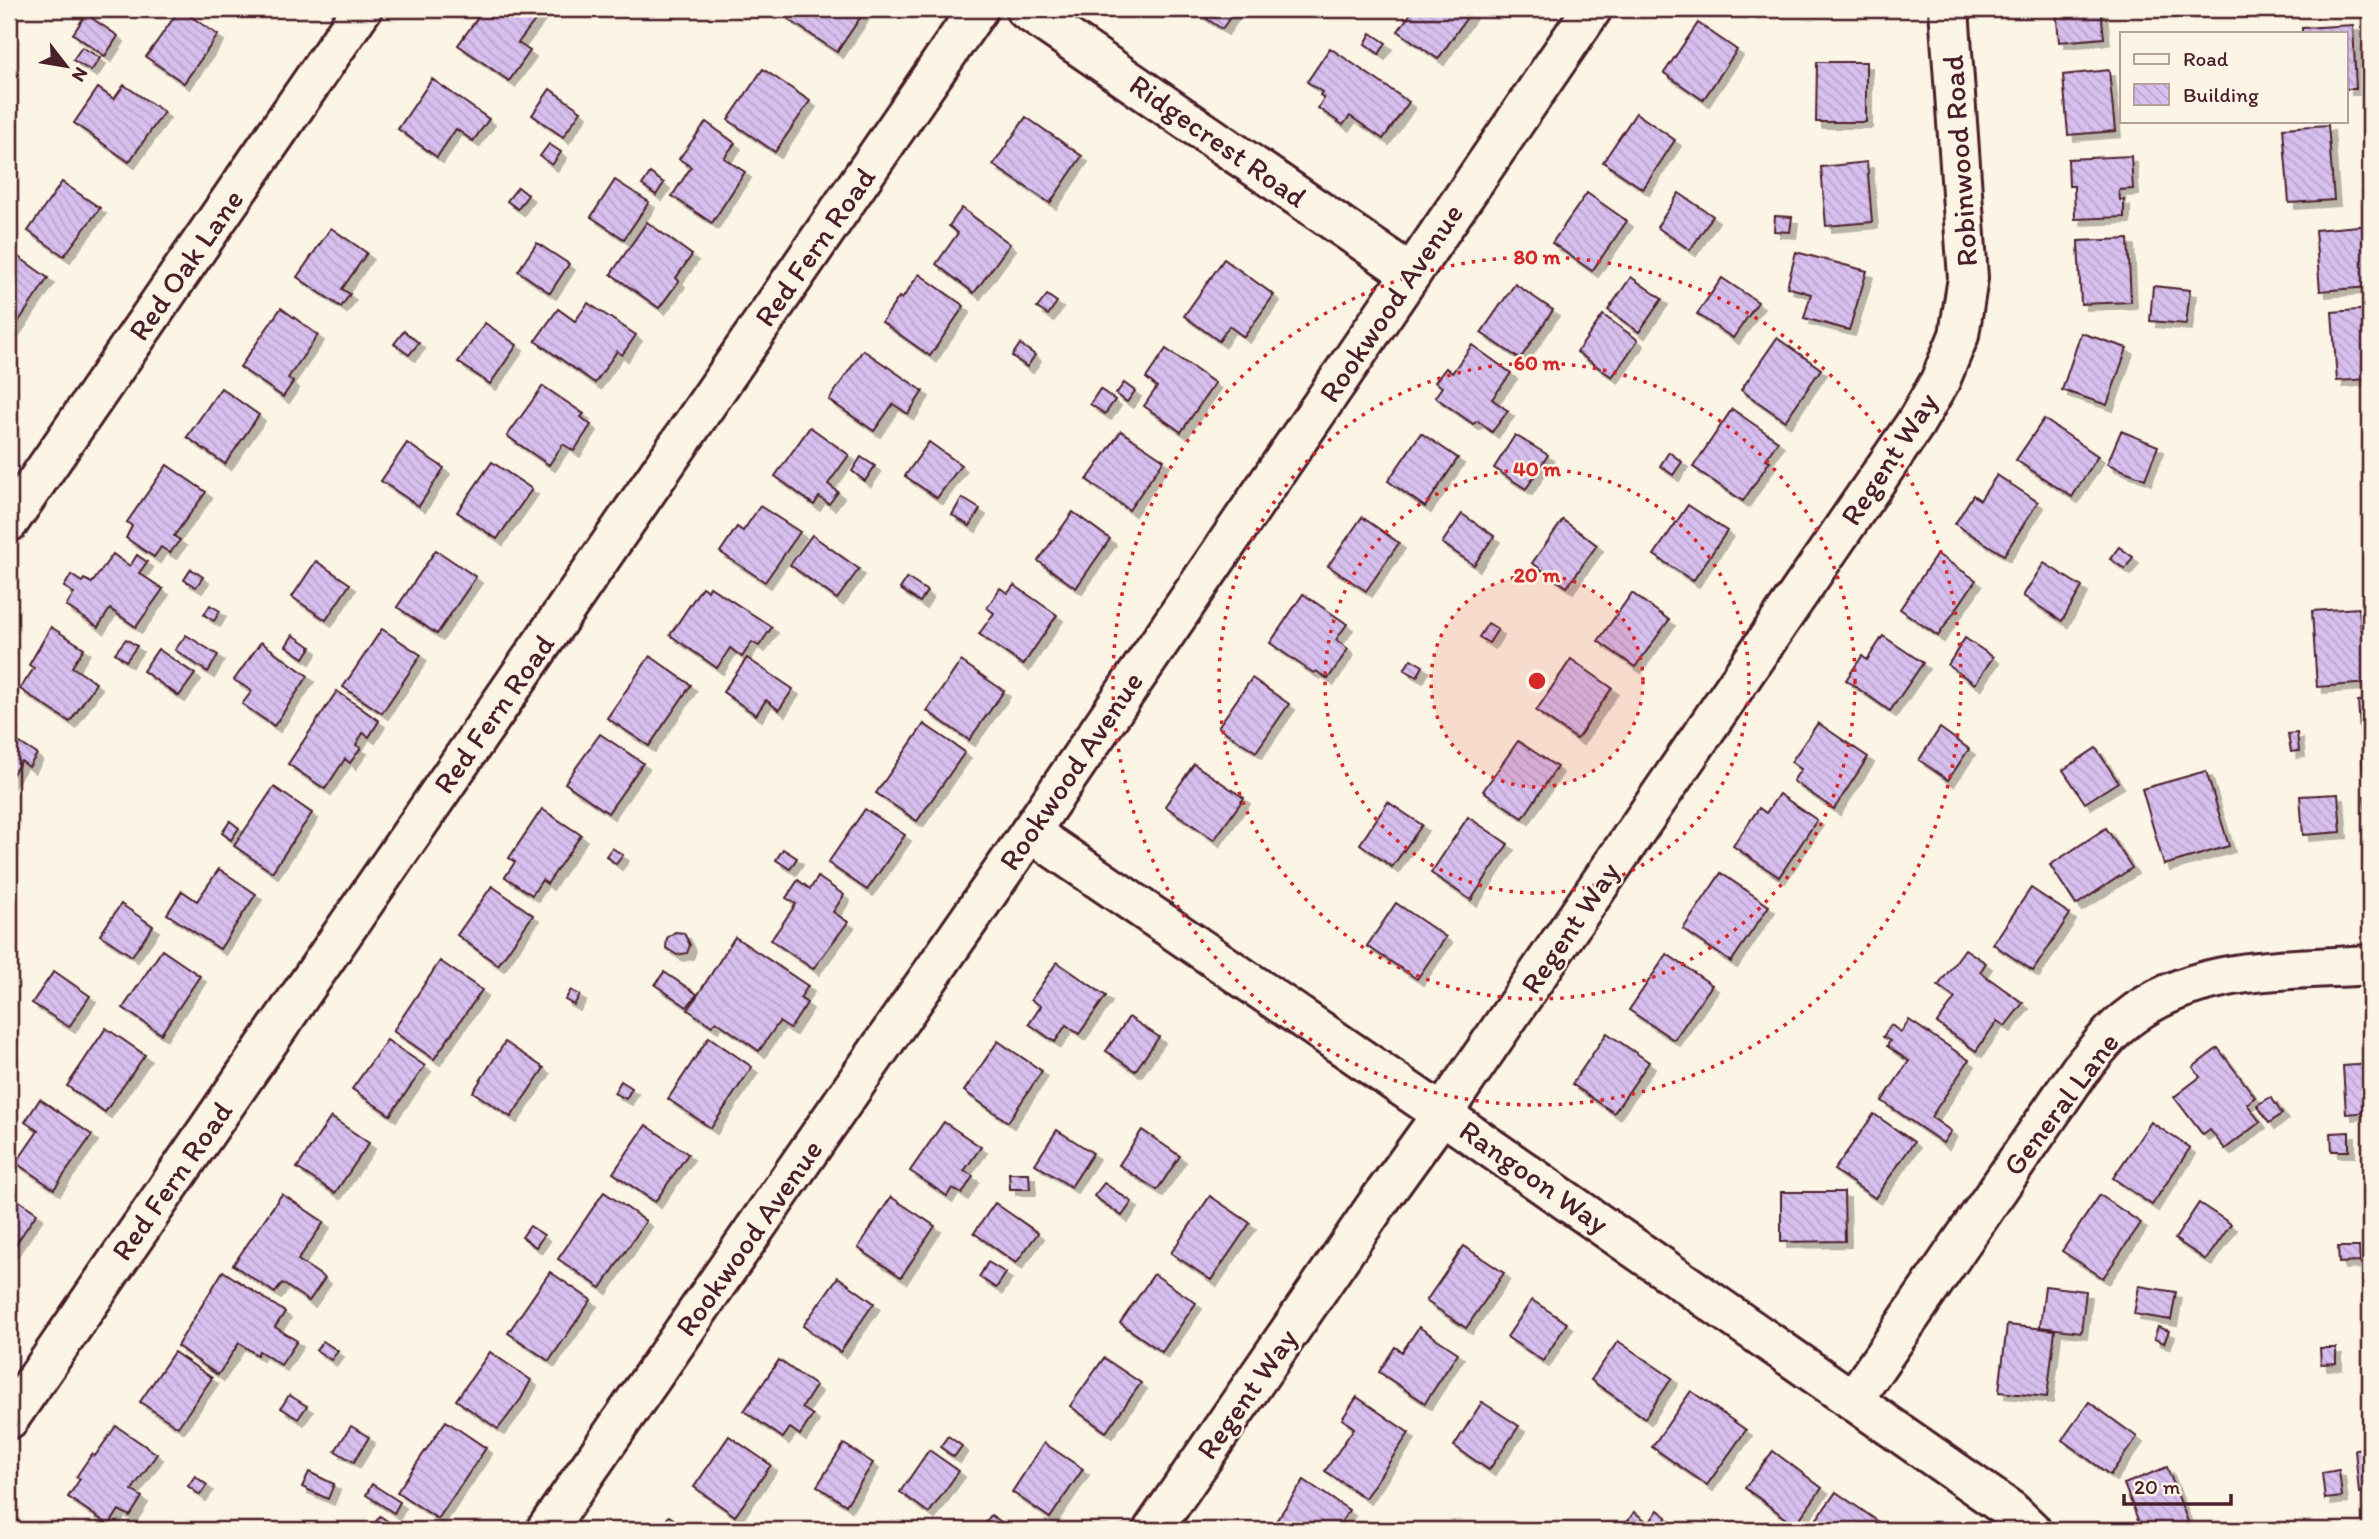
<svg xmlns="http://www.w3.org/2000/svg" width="2379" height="1539" font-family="Itim,sans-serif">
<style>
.building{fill:url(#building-back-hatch);stroke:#4a1f2b;stroke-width:2;filter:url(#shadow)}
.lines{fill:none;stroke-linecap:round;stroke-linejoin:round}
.minor-casing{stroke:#4a1f2b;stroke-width:44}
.minor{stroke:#fcf5e5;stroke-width:38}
.ring{fill:none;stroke:#d62828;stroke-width:3.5;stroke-dasharray:3.5 7}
.labels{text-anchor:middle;stroke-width:5;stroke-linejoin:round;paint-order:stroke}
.street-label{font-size:30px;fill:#4a1f2b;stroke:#fcf5e5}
.centre{fill:#d62828;stroke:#fcf5e5;stroke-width:3.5}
.ring-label{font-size:21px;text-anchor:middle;font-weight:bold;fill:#d62828;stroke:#fcf5e5;stroke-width:5;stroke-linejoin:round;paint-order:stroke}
</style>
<defs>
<pattern id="building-back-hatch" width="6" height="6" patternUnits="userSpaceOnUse" patternTransform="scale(1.75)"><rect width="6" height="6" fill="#d7bfee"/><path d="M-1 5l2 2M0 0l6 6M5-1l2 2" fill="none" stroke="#baa4cc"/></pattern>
<filter id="shadow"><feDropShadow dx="6" dy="6" stdDeviation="0" flood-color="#0004"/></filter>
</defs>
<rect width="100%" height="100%" fill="#fcf5e5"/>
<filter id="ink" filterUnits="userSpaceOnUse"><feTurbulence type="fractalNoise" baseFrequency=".0143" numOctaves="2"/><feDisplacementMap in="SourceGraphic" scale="14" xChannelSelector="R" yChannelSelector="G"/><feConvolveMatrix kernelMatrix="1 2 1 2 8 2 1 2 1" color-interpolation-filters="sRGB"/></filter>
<g filter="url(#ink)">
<!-- building -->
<g class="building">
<polygon points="180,9 218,35 184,83 146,57"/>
<polygon points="484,9 530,9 539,15 518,43 530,51 509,81 458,45"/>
<polygon points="794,9 866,9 837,52 788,19"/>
<polygon points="1192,9 1236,9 1222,29"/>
<polygon points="1414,9 1471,9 1472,10 1438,59 1398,31"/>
<polygon points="2056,9 2101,9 2104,38 2059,42"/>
<polygon points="86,14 118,36 105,56 73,34"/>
<polygon points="1698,23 1737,50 1703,100 1664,73"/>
<polygon points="2353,25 2356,89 2346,89 2346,33 2302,33 2302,28"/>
<polygon points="1371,33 1386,43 1379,54 1365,44"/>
<polygon points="82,47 100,58 91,71 73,60"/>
<polygon points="1330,48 1409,102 1383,139 1350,116 1343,125 1318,108 1324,98 1320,95 1322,92 1307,82"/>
<polygon points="1817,62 1866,62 1866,122 1816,122"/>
<polygon points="763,69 810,101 775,152 728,120"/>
<polygon points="2109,70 2115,131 2068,135 2063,75"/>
<polygon points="432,79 489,119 473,141 456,129 437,157 398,129"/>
<polygon points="124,85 164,112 129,162 74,123 98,88 114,99"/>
<polygon points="550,89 581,111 563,137 532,115"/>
<polygon points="1636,113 1675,140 1643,189 1603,162"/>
<polygon points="1026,117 1082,156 1050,203 993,165"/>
<polygon points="706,122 735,143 724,158 745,172 712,223 672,196 691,167 679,159"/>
<polygon points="2328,125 2334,200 2289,203 2283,128"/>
<polygon points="549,144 561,152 552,165 540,156"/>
<polygon points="2131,156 2133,189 2119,190 2120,200 2124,200 2124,217 2075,219 2074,186 2069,186 2068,159"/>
<polygon points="1867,162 1872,222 1826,226 1821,167"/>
<polygon points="650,173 664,183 656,195 642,185"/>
<polygon points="615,180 649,202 624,239 591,217"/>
<polygon points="62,182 100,208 64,256 28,231"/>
<polygon points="518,187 528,195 518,209 507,201"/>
<polygon points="1587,193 1627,221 1592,271 1552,243"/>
<polygon points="1679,193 1713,216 1690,250 1657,227"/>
<polygon points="962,208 1010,244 974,293 936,264 958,233 949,226"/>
<polygon points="1775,216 1792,217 1790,232 1774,231"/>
<polygon points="647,222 692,255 676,278 679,281 659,308 611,274"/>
<polygon points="2369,225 2370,258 2367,258 2369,287 2320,291 2315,230"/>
<polygon points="331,228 367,253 342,289 350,294 341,307 297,277"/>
<polygon points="2128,239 2131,302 2081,304 2078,241"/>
<polygon points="537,243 569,264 550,293 518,271"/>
<polygon points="9,250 48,278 10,334 9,333"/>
<polygon points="1796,252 1867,271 1849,330 1804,318 1811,294 1787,287"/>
<polygon points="1224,259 1274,295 1244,337 1229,326 1219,341 1184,316"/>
<polygon points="919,274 964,306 930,356 882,322 899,297 902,299"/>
<polygon points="1631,277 1662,299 1639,332 1608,310"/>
<polygon points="1722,278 1758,302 1733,338 1697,314"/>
<polygon points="1515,284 1553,310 1520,359 1481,333"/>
<polygon points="2153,286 2190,290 2186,324 2150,321"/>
<polygon points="1047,295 1057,302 1048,315 1037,308"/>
<polygon points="588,303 636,335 622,355 617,351 595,383 535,341 558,309 575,321"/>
<polygon points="281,308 318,335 288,378 293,382 283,397 240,367"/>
<polygon points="2370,309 2370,379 2337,381 2332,312"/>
<polygon points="1603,315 1638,340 1612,377 1577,352"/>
<polygon points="485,323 517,345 490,384 458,362"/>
<polygon points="404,331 419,343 409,355 394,344"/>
<polygon points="2081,333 2127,348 2107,405 2062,390"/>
<polygon points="1777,338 1821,369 1785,421 1741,390"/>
<polygon points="1020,344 1035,355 1027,367 1012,356"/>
<polygon points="1472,345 1511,373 1492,399 1508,411 1492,432 1478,421 1473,424 1435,397 1442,387 1435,382 1446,368 1452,373"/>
<polygon points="1166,349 1215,383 1181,432 1144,406 1157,387 1146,378"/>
<polygon points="863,350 923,391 908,414 893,404 874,431 829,400"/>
<polygon points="1124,383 1135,391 1127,402 1116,394"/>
<polygon points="543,386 584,414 581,417 591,425 574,451 563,444 549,465 507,436"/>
<polygon points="221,388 259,415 225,464 187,437"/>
<polygon points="1100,389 1115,400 1105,414 1090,404"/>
<polygon points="1732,409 1778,441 1766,459 1770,461 1743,501 1693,467"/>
<polygon points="2044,419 2098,456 2072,497 2016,460"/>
<polygon points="810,427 849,455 828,484 838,492 829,504 819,497 814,505 775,476"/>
<polygon points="1121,431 1164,460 1129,510 1087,480"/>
<polygon points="2121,431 2158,446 2145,479 2107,464"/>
<polygon points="1421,433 1458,458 1425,507 1388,481"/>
<polygon points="1515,435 1548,455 1526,489 1494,468"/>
<polygon points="929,442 961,465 937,498 905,476"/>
<polygon points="407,443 444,468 419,506 381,481"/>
<polygon points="1669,452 1682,462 1673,475 1660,466"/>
<polygon points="861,457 875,466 865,481 852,471"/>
<polygon points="492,462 532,489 497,539 457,512"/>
<polygon points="167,465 206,492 174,536 180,540 170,553 161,547 154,557 126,538 132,526 127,522"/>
<polygon points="1997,475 2038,502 2004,555 1955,524 1973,495 1980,500"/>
<polygon points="962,498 980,509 970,526 952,515"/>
<polygon points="1688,505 1727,531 1693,581 1654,555"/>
<polygon points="760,506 800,532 765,582 720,552 737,527 743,531"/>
<polygon points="1073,512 1110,539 1076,588 1038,561"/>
<polygon points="1462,514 1494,536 1474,565 1442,543"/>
<polygon points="1362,517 1399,543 1366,591 1328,566"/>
<polygon points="1563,520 1597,545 1567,587 1532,563"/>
<polygon points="812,535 859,569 837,599 790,565"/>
<polygon points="2119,547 2133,557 2125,569 2110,559"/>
<polygon points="436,550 476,577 437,634 397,607"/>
<polygon points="113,554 130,566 137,555 147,562 139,573 163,589 136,627 110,609 98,627 66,606 74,593 64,587 71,575 82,582 84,579 92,583"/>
<polygon points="1937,554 1976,580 1938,636 1900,609"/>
<polygon points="316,561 350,584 326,620 292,597"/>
<polygon points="2044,563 2082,587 2062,621 2023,596"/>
<polygon points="191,569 203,577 196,587 184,580"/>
<polygon points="907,578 927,591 920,602 900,589"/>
<polygon points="1014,585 1057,615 1023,665 979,634 994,613 987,608 1000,588 1008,593"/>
<polygon points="702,587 708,591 710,587 772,627 759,646 752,642 742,657 730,648 717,668 670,635"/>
<polygon points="1632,593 1669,620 1635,667 1598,641"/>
<polygon points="1303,594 1347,624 1336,640 1348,649 1328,679 1316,671 1314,673 1307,669 1270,643"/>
<polygon points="210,605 220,611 214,621 204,615"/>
<polygon points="2359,608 2361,629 2368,628 2370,683 2317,687 2312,611"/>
<polygon points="1488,623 1498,629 1489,643 1479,637"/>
<polygon points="51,627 84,648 72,667 96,683 70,722 20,689 34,668 29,665"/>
<polygon points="382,629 421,655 382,713 343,687"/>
<polygon points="186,635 218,655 208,672 175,650"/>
<polygon points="293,635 311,647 304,658 286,646"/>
<polygon points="1883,636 1923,663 1890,711 1846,680 1862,656 1867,660"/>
<polygon points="1965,638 1993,657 1975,684 1948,665"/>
<polygon points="126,639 137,646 126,661 115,653"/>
<polygon points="261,642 308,676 274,726 242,704 252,691 234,680"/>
<polygon points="158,649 195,674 179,696 143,671"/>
<polygon points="650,656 691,685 649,746 607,718"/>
<polygon points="747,658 793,689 779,710 766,700 756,715 723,692"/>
<polygon points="1411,659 1423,666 1417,677 1404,670"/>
<polygon points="1571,659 1612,688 1577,739 1536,711"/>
<polygon points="961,661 1004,691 969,740 927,711"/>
<polygon points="1252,678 1289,704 1256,752 1218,727"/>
<polygon points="337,691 379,721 369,737 363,733 356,745 361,748 355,756 350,763 345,759 325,789 288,764"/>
<polygon points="2370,700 2370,769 2363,770 2358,701"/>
<polygon points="1818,723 1868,757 1834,809 1793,781 1801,769 1791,762"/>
<polygon points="924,724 965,752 917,821 876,793"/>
<polygon points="1940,728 1969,749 1948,780 1919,760"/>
<polygon points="2297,733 2299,751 2291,752 2288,734"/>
<polygon points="600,734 643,763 608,813 565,783"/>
<polygon points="9,736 37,754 29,767 21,761 9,780"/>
<polygon points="1518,741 1557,767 1523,818 1483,791"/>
<polygon points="2096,748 2118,782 2085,803 2063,770"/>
<polygon points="1194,764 1244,798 1214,840 1165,806"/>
<polygon points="2206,771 2229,846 2164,865 2142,789"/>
<polygon points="274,787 312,813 272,872 234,846"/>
<polygon points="1779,794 1817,820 1779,877 1733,846 1759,808 1766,813"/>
<polygon points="2338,794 2341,832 2303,835 2300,796"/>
<polygon points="2364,796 2370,796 2370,872 2370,871"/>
<polygon points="1388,802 1422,825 1392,867 1360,844"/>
<polygon points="542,809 581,835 547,884 542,880 532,895 505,877 515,862 509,858"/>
<polygon points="865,809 905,835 867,890 828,863"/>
<polygon points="1468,817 1508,844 1471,900 1431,873"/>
<polygon points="230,821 239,828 231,840 222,833"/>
<polygon points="2106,828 2132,868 2076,905 2050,865"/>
<polygon points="612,848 623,855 616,864 606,856"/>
<polygon points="783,849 797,858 790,869 776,860"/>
<polygon points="219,869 256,894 220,949 167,914 182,891 197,901"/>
<polygon points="1721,873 1769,906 1731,962 1683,929"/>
<polygon points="818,877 844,895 833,912 848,922 813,969 771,940 796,904 786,898 798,880 810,889"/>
<polygon points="492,886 533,915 498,965 457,935"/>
<polygon points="2031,888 2070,914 2033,971 1993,944"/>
<polygon points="1396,903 1446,937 1417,979 1367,946"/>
<polygon points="121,904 153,926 132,956 100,935"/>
<polygon points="675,932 684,933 690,945 687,953 677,955 666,948 667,938"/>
<polygon points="735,937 808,986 800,998 807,1003 790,1029 779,1022 759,1051 716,1021 712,1026 688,1010"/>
<polygon points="1965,949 1986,963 1980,972 2023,1003 2005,1026 1997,1021 1976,1051 1937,1023 1955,998 1938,986"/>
<polygon points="162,950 200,976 161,1034 123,1008"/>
<polygon points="1667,954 1712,985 1674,1040 1629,1010"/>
<polygon points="440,961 482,990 434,1059 393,1031"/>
<polygon points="1057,962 1106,996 1079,1034 1066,1025 1055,1042 1029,1024 1041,1006 1031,1000"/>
<polygon points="54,971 90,996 69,1027 32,1003"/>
<polygon points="664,972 697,994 687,1007 655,985"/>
<polygon points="571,990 580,995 574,1005 565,1000"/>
<polygon points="1129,1017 1159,1037 1135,1071 1106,1051"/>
<polygon points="1909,1020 1969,1060 1931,1117 1951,1131 1943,1143 1882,1101 1909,1061 1887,1046 1890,1041 1883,1037 1891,1025 1901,1032"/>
<polygon points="106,1028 145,1055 105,1112 67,1086"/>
<polygon points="1607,1033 1649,1062 1614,1113 1572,1084"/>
<polygon points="709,1037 752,1067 711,1128 668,1099"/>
<polygon points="387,1040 425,1066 390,1115 352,1089"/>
<polygon points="998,1041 1042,1071 1008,1122 964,1091"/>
<polygon points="505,1042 544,1068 511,1117 473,1092"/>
<polygon points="2218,1048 2255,1097 2247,1104 2260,1122 2225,1149 2210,1130 2203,1135 2174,1097 2200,1077 2193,1067"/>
<polygon points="2370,1064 2370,1112 2346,1114 2343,1066"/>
<polygon points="621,1081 632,1088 626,1099 614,1093"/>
<polygon points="2271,1097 2282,1114 2269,1123 2257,1105"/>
<polygon points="40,1099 92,1135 54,1189 16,1163 38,1131 25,1122"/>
<polygon points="1874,1114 1914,1142 1875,1198 1834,1170"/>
<polygon points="331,1117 369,1143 335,1193 297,1168"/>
<polygon points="944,1122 981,1147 964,1171 973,1176 962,1194 952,1188 947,1196 910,1171"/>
<polygon points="2151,1122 2190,1148 2152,1205 2113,1178"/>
<polygon points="646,1125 688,1154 655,1202 613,1173"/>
<polygon points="1057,1130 1093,1153 1071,1187 1035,1164"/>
<polygon points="1142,1130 1180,1156 1157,1190 1119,1165"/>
<polygon points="2349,1132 2349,1151 2332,1151 2331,1133"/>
<polygon points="1009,1173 1029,1173 1030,1189 1010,1189"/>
<polygon points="1104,1183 1132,1202 1122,1216 1094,1196"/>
<polygon points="604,1192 646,1221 601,1288 558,1259"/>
<polygon points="1844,1192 1845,1241 1781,1242 1781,1192"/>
<polygon points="9,1194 37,1213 9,1254"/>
<polygon points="282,1194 324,1222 298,1260 325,1278 309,1301 282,1283 275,1293 233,1265"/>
<polygon points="2100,1195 2141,1223 2103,1278 2062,1251"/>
<polygon points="1210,1196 1250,1223 1211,1280 1171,1253"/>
<polygon points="891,1197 935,1226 901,1277 858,1248"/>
<polygon points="995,1203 1038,1233 1016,1263 974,1233"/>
<polygon points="2199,1203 2231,1224 2206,1260 2175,1239"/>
<polygon points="530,1226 544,1235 536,1247 522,1237"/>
<polygon points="1464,1246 1504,1273 1466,1328 1426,1301"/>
<polygon points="2338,1247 2359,1247 2360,1262 2339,1263"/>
<polygon points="988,1262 1006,1273 996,1288 979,1277"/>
<polygon points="223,1271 285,1312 275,1327 297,1341 281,1365 259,1351 257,1355 239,1343 218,1375 177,1346"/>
<polygon points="550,1272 591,1300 549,1361 508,1333"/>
<polygon points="1154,1274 1196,1303 1162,1352 1120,1323"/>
<polygon points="838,1277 874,1303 840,1352 803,1326"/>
<polygon points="2045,1286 2086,1291 2081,1332 2040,1327"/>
<polygon points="2139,1286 2176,1292 2171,1320 2134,1314"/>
<polygon points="1532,1300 1567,1323 1543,1361 1507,1337"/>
<polygon points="2007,1325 2055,1330 2047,1397 1999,1392"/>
<polygon points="1419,1327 1458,1353 1425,1403 1379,1372 1395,1347 1402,1352"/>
<polygon points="2158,1327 2169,1331 2164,1343 2154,1339"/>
<polygon points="323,1341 338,1351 331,1360 316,1350"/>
<polygon points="1618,1341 1672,1378 1645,1418 1591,1380"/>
<polygon points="2320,1348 2336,1348 2336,1363 2321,1364"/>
<polygon points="174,1352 212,1378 178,1427 140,1402"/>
<polygon points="490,1352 531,1380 521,1399 498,1429 456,1400"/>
<polygon points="1104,1358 1141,1383 1106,1432 1070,1406"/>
<polygon points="779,1360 816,1386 802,1408 813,1415 800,1435 790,1428 783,1438 744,1411"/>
<polygon points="1691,1391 1746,1430 1707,1485 1652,1447"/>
<polygon points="289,1395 307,1406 298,1419 281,1408"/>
<polygon points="1357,1397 1409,1433 1365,1498 1325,1471 1354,1428 1342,1419"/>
<polygon points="1482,1402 1519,1426 1489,1470 1454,1446"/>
<polygon points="2089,1402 2137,1437 2110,1475 2062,1440"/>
<polygon points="446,1421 486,1448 438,1519 397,1492"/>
<polygon points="116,1426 157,1454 132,1490 142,1497 130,1516 119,1510 109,1525 68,1497 80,1479 76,1477 85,1464 92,1454 95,1456"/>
<polygon points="351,1426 369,1437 354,1462 335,1451"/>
<polygon points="729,1436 771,1465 735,1516 694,1487"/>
<polygon points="948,1436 962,1446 954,1457 940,1447"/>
<polygon points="1044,1443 1083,1469 1050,1518 1012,1492"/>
<polygon points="844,1444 873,1463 846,1505 817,1486"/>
<polygon points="2370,1447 2370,1492 2359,1493 2355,1449"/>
<polygon points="929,1450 959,1471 929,1513 900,1492"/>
<polygon points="1773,1451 1822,1488 1795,1525 1745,1488"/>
<polygon points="2167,1467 2188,1522 2166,1530 2142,1530 2124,1484"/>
<polygon points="2339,1470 2342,1497 2325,1499 2322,1473"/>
<polygon points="309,1472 334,1484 328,1499 302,1487"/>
<polygon points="195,1476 207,1485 200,1495 188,1486"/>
<polygon points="1304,1480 1349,1510 1336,1530 1270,1530"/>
<polygon points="372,1484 400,1502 394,1513 366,1495"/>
<polygon points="1836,1492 1889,1529 1890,1530 1809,1530"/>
<polygon points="1658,1510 1667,1517 1658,1530 1629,1530 1624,1527 1634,1512 1649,1523"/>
<polygon points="991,1515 1012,1529 1013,1530 980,1530"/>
<polygon points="380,1516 401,1530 370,1530"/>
<polygon points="669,1516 690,1530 659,1530"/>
</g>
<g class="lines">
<defs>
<g id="minor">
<polyline points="1025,9 1411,274"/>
<polyline points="9,522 362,9"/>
<polyline points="1030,832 1442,1114 2010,1510 2031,1530"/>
<path d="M1853,1400l227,-330c15,-18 29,-37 47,-51 68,-55 161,-48 243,-54"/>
<polyline points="9,1419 978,9"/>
<polyline points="546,1530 1030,832 1592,9"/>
<polyline points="1153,1530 1377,1204 1442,1114 1915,424 1940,381 1959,335 1968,278 1949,9"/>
</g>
</defs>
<!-- minor casing -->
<use href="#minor" class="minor-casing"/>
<!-- minor -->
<use href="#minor" class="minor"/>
</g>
</g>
<!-- distance rings -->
<circle cx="1537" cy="681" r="106" fill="#d62828" fill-opacity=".12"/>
<g class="ring">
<circle cx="1537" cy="681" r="106"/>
<circle cx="1537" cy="681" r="212"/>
<circle cx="1537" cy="681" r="318"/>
<circle cx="1537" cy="681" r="424"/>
</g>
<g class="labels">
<!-- street labels -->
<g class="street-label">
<text transform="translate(1218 141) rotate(35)" y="10">Ridgecrest Road</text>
<text transform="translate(1960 161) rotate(-94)" y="10">Robinwood Road</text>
<text transform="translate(815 247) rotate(-55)" y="10">Red Fern Road</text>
<text transform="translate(186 265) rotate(-55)" y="10">Red Oak Lane</text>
<text transform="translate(1391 303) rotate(-56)" y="10">Rookwood Avenue</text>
<text transform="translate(1889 459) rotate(-57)" y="10">Regent Way</text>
<text transform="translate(494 714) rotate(-55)" y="10">Red Fern Road</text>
<text transform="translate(1071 771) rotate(-56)" y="10">Rookwood Avenue</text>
<text transform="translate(1570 928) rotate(-56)" y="10">Regent Way</text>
<text transform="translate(2061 1104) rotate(-53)" y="10">General Lane</text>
<text transform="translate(1534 1177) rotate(35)" y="10">Rangoon Way</text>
<text transform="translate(172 1181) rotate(-55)" y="10">Red Fern Road</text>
<text transform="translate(749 1238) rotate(-55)" y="10">Rookwood Avenue</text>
<text transform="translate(1247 1394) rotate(-55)" y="10">Regent Way</text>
</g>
</g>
<circle cx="1537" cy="681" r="10" class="centre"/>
<g class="ring-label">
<text x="1537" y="264">80 m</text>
<text x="1537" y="370">60 m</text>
<text x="1537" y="476">40 m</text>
<text x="1537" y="582">20 m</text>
</g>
<!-- margin -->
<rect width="2379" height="1539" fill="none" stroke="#fcf5e5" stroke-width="35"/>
<rect x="18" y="18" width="2344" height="1504" fill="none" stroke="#4a1f2b" stroke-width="2.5" filter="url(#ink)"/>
<!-- legend -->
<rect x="2120" y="32" width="228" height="91" fill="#fcf5e5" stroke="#b59f9b" stroke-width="2"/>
<rect x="2134" y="54" width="35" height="10" fill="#fcf5e5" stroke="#b59f9b" stroke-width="2"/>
<text x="2183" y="66" font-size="21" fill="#4a1f2b">Road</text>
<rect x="2134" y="84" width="35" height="21" fill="url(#building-back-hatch)" stroke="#b59f9b" stroke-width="2"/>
<text x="2183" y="102" font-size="21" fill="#4a1f2b">Building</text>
<!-- north arrow -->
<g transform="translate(66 66) rotate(121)" stroke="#fcf5e5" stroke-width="5" paint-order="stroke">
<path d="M0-5L12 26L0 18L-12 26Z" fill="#4a1f2b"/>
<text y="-10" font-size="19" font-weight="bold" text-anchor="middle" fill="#4a1f2b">N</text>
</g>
<!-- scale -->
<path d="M2124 1494v10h107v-10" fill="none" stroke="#4a1f2b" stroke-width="3.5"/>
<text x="2134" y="1494" font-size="21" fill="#4a1f2b" stroke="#fcf5e5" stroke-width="5" paint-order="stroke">20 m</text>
</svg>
